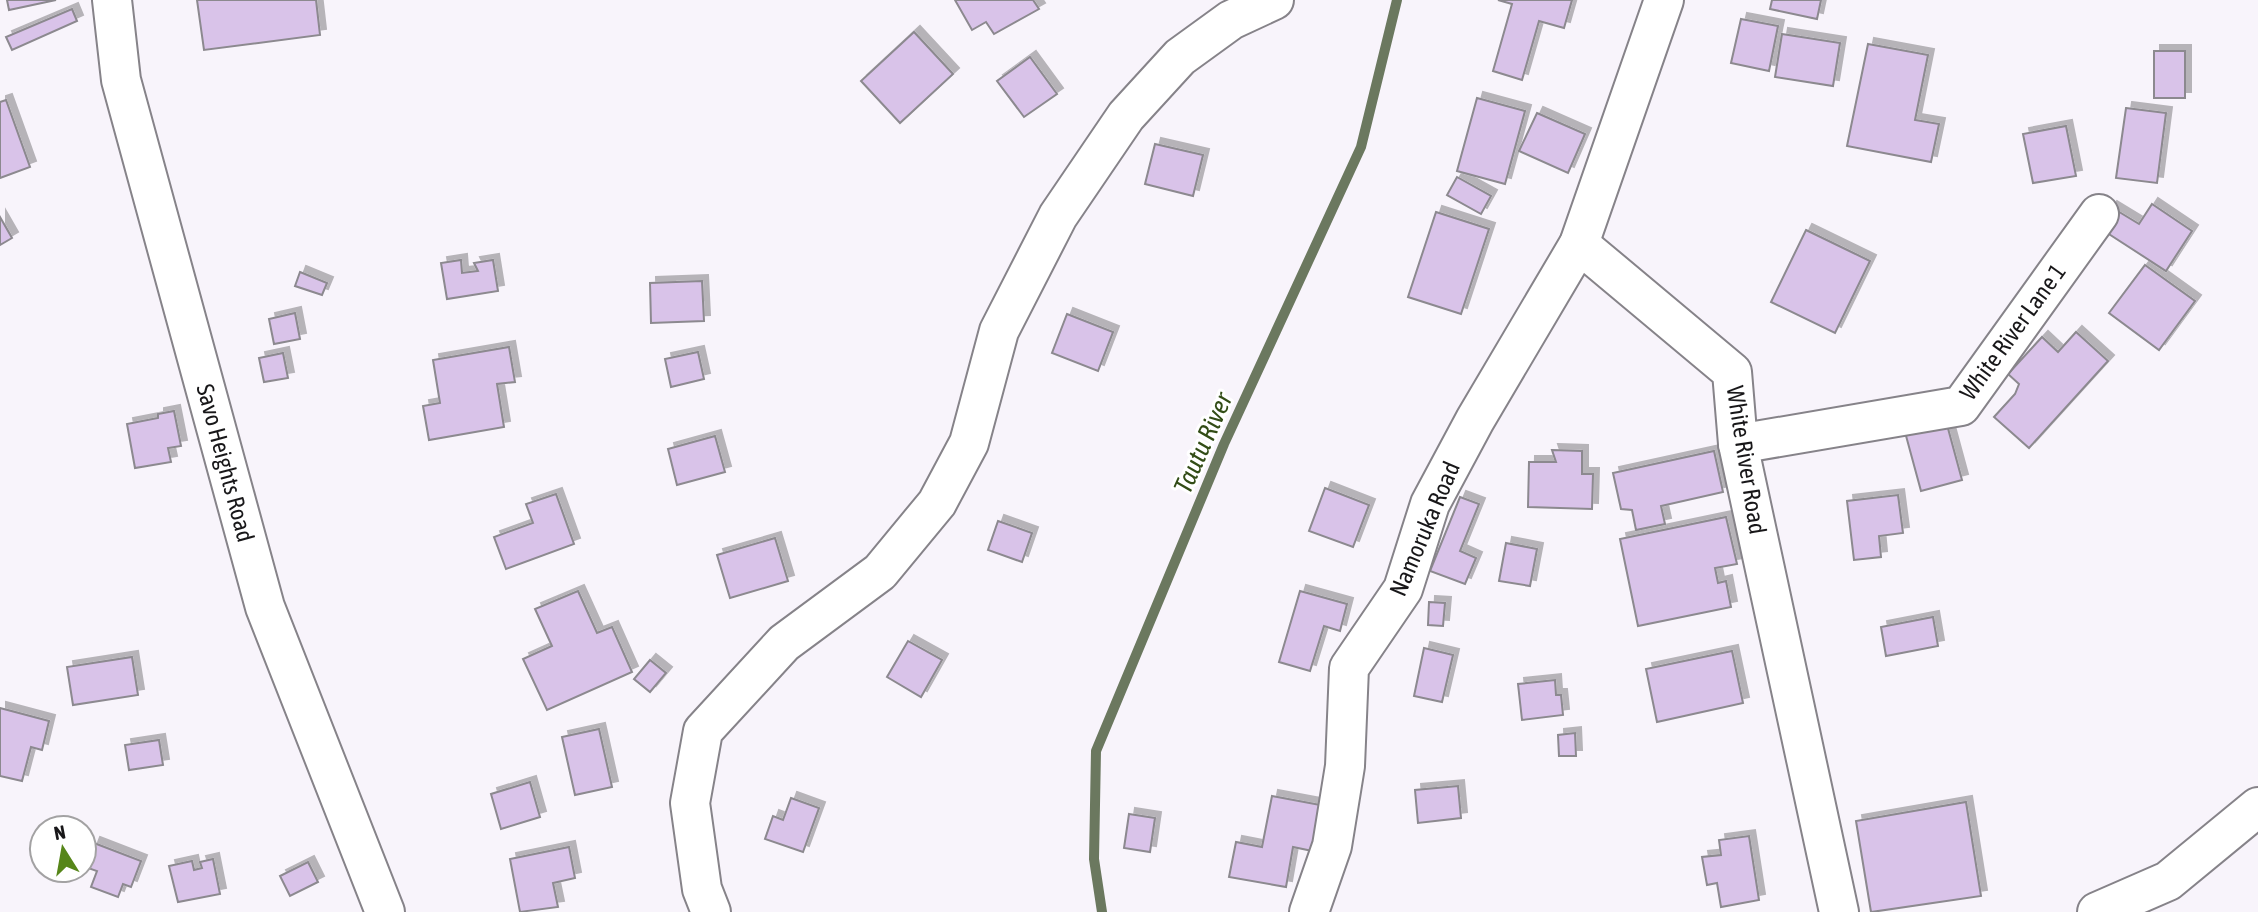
<svg xmlns="http://www.w3.org/2000/svg" width="2258" height="912" font-family="'Asap Condensed',sans-serif">
<style>
.lines{fill:none;stroke-linecap:round;stroke-linejoin:round}
.stream{stroke:#6b785f;stroke-width:10}
.building{fill:#d9c3e9;stroke:#8c898f;stroke-width:2;filter:url(#shadow)}
.minor-casing{stroke:#868389;stroke-width:42}
.minor{stroke:#fff;stroke-width:38}
.labels{text-anchor:middle;stroke-width:6;stroke-linejoin:round;paint-order:stroke}
.street-label{font-size:24px;fill:#181719;stroke:#fff}
.water-label{font-size:26px;font-style:italic;fill:#324c16;stroke:#fff}
</style>
<defs>
<filter id="shadow"><feDropShadow dx="6" dy="-6" stdDeviation="0" flood-color="#0004"/></filter>
</defs>
<rect width="100%" height="100%" fill="#f8f4fb"/>
<g class="lines">
<!-- stream -->
<polyline class="stream" points="1102,912 1094,859 1096,751 1224,444 1361,147 1397,0"/>
</g>
<!-- building -->
<g class="building">
<polygon points="7,0 56,0 9,10"/>
<polygon points="197,0 316,0 320,35 204,50"/>
<polygon points="955,0 1033,0 1039,9 994,34 986,22 972,30"/>
<polygon points="1498,0 1572,0 1564,28 1539,21 1522,80 1493,71 1512,4"/>
<polygon points="1772,0 1821,0 1817,19 1770,9"/>
<polygon points="72,9 77,21 12,50 6,37"/>
<polygon points="1741,19 1778,26 1769,71 1731,63"/>
<polygon points="914,32 953,74 900,123 861,81"/>
<polygon points="1782,34 1840,43 1833,86 1775,77"/>
<polygon points="1868,44 1928,55 1915,120 1939,124 1931,162 1847,146"/>
<rect x="2154" y="51" width="31" height="47"/>
<polygon points="1030,57 1057,94 1024,117 997,81"/>
<polygon points="1477,98 1525,111 1505,184 1457,171"/>
<polygon points="6,100 30,167 0,178 0,102"/>
<polygon points="2126,108 2166,113 2157,183 2116,178"/>
<polygon points="1537,113 1585,134 1568,173 1519,151"/>
<polygon points="2066,126 2076,176 2033,183 2023,134"/>
<polygon points="1155,144 1203,155 1193,196 1145,184"/>
<polygon points="1457,177 1491,196 1481,214 1447,195"/>
<polygon points="2152,204 2192,231 2166,271 2098,227 2111,207 2139,224"/>
<polygon points="1436,212 1489,229 1461,314 1408,297"/>
<polygon points="0,217 12,238 0,245"/>
<polygon points="1806,230 1870,261 1835,333 1771,302"/>
<polygon points="461,260 462,273 478,271 474,263 493,260 498,291 447,299 441,263"/>
<polygon points="2145,265 2195,301 2159,350 2109,313"/>
<polygon points="300,272 327,283 322,295 295,286"/>
<polygon points="702,281 704,321 651,323 650,283"/>
<polygon points="295,313 300,339 274,344 269,319"/>
<polygon points="1067,314 1113,332 1098,371 1052,353"/>
<polygon points="2076,332 2108,361 2029,448 1994,417 2015,394 2019,384 2008,374 2042,337 2058,352"/>
<polygon points="509,347 515,382 497,384 504,427 429,440 423,406 440,403 433,360"/>
<polygon points="698,352 704,379 671,387 665,359"/>
<polygon points="283,353 288,378 264,382 259,358"/>
<polygon points="1943,410 1962,480 1921,491 1902,421"/>
<polygon points="174,411 181,446 168,448 171,462 135,468 127,424 158,418 158,414"/>
<polygon points="715,436 725,472 677,485 668,449"/>
<polygon points="1552,450 1582,451 1582,474 1593,474 1592,509 1528,507 1529,462 1556,462"/>
<polygon points="1714,451 1723,492 1661,506 1665,524 1636,530 1632,510 1621,509 1613,473"/>
<polygon points="1325,488 1369,505 1353,547 1309,531"/>
<polygon points="556,494 574,544 506,569 494,537 533,523 526,504"/>
<polygon points="1898,495 1903,533 1879,536 1881,557 1854,560 1847,501"/>
<polygon points="1460,497 1479,504 1460,551 1476,558 1465,584 1430,571"/>
<polygon points="1726,517 1737,564 1715,568 1718,583 1726,581 1731,607 1638,626 1620,539"/>
<polygon points="998,521 1032,533 1022,562 988,550"/>
<polygon points="775,538 788,581 730,598 717,555"/>
<polygon points="1506,543 1537,549 1530,586 1499,581"/>
<polygon points="578,591 597,633 612,627 632,672 547,710 523,659 552,646 535,609"/>
<polygon points="1300,591 1347,604 1340,631 1324,626 1310,671 1279,662"/>
<polygon points="1429,602 1445,603 1443,626 1428,625"/>
<polygon points="1933,617 1938,646 1886,656 1881,627"/>
<polygon points="908,641 942,660 921,697 887,677"/>
<polygon points="1424,648 1453,655 1442,702 1414,696"/>
<polygon points="1732,651 1743,703 1657,722 1646,669"/>
<polygon points="132,657 138,695 73,705 67,667"/>
<polygon points="650,660 666,673 650,692 634,679"/>
<polygon points="1555,680 1556,695 1561,695 1563,715 1522,720 1518,684"/>
<polygon points="0,708 49,721 42,750 31,747 22,781 0,776"/>
<polygon points="599,729 612,787 575,795 562,737"/>
<polygon points="1575,733 1576,756 1559,756 1558,735"/>
<polygon points="159,740 163,765 129,770 125,745"/>
<polygon points="530,782 540,817 501,829 491,794"/>
<polygon points="1458,786 1461,818 1418,823 1415,790"/>
<polygon points="1272,796 1331,807 1322,853 1293,847 1286,887 1229,877 1236,842 1262,847"/>
<polygon points="791,798 819,808 803,852 765,839 773,816 783,820"/>
<polygon points="1966,802 1981,896 1871,912 1856,821"/>
<polygon points="1129,814 1155,818 1150,852 1124,848"/>
<polygon points="1749,836 1759,900 1721,907 1717,883 1707,885 1702,857 1721,855 1719,840"/>
<polygon points="94,843 141,861 131,887 123,884 118,897 91,887 97,871 85,867"/>
<polygon points="569,847 575,878 553,883 558,907 520,912 510,859"/>
<polygon points="213,859 220,894 178,902 169,866 192,861 194,870 202,868 200,862"/>
<polygon points="308,862 318,882 290,896 280,876"/>
</g>
<g class="lines">
<defs>
<g id="minor">
<polyline points="112,0 121,80 265,607 385,912"/>
<polyline points="1579,244 1732,372 1738,444 1839,912"/>
<polyline points="1738,444 1961,406 2099,214"/>
<polyline points="711,912 702,889 690,803 703,731 784,643 880,572 937,503 969,443 999,331 1058,216 1126,116 1180,57 1231,20 1274,0"/>
<polyline points="1309,912 1332,846 1345,766 1349,668 1403,589 1430,504 1475,420 1579,244 1664,0"/>
<polyline points="2097,912 2168,881 2258,807"/>
</g>
</defs>
<!-- minor casing -->
<use href="#minor" class="minor-casing"/>
<!-- minor -->
<use href="#minor" class="minor"/>
</g>
<g class="labels">
<!-- street labels -->
<g class="street-label">
<text transform="translate(2013 332) rotate(-54)" y="8">White River Lane 1</text>
<text transform="translate(1746 460) rotate(81)" y="8">White River Road</text>
<text transform="translate(225 463) rotate(75)" y="8">Savo Heights Road</text>
<text transform="translate(1425 529) rotate(-67)" y="8">Namoruka Road</text>
</g>
<!-- water labels -->
<g class="water-label">
<text transform="translate(1203 443) rotate(-66)" y="9">Tautu River</text>
</g>
</g>
<!-- north arrow -->
<g transform="translate(63 849) rotate(349)"><circle r="33" fill="#ffffff" stroke="#a3a2a3" stroke-width="2"/>
<path d="M0-5L12 26L0 18L-12 26Z" fill="#568619"/>
<text y="-10" font-size="19" font-weight="bold" text-anchor="middle" fill="#181719">N</text>
</g>
</svg>
